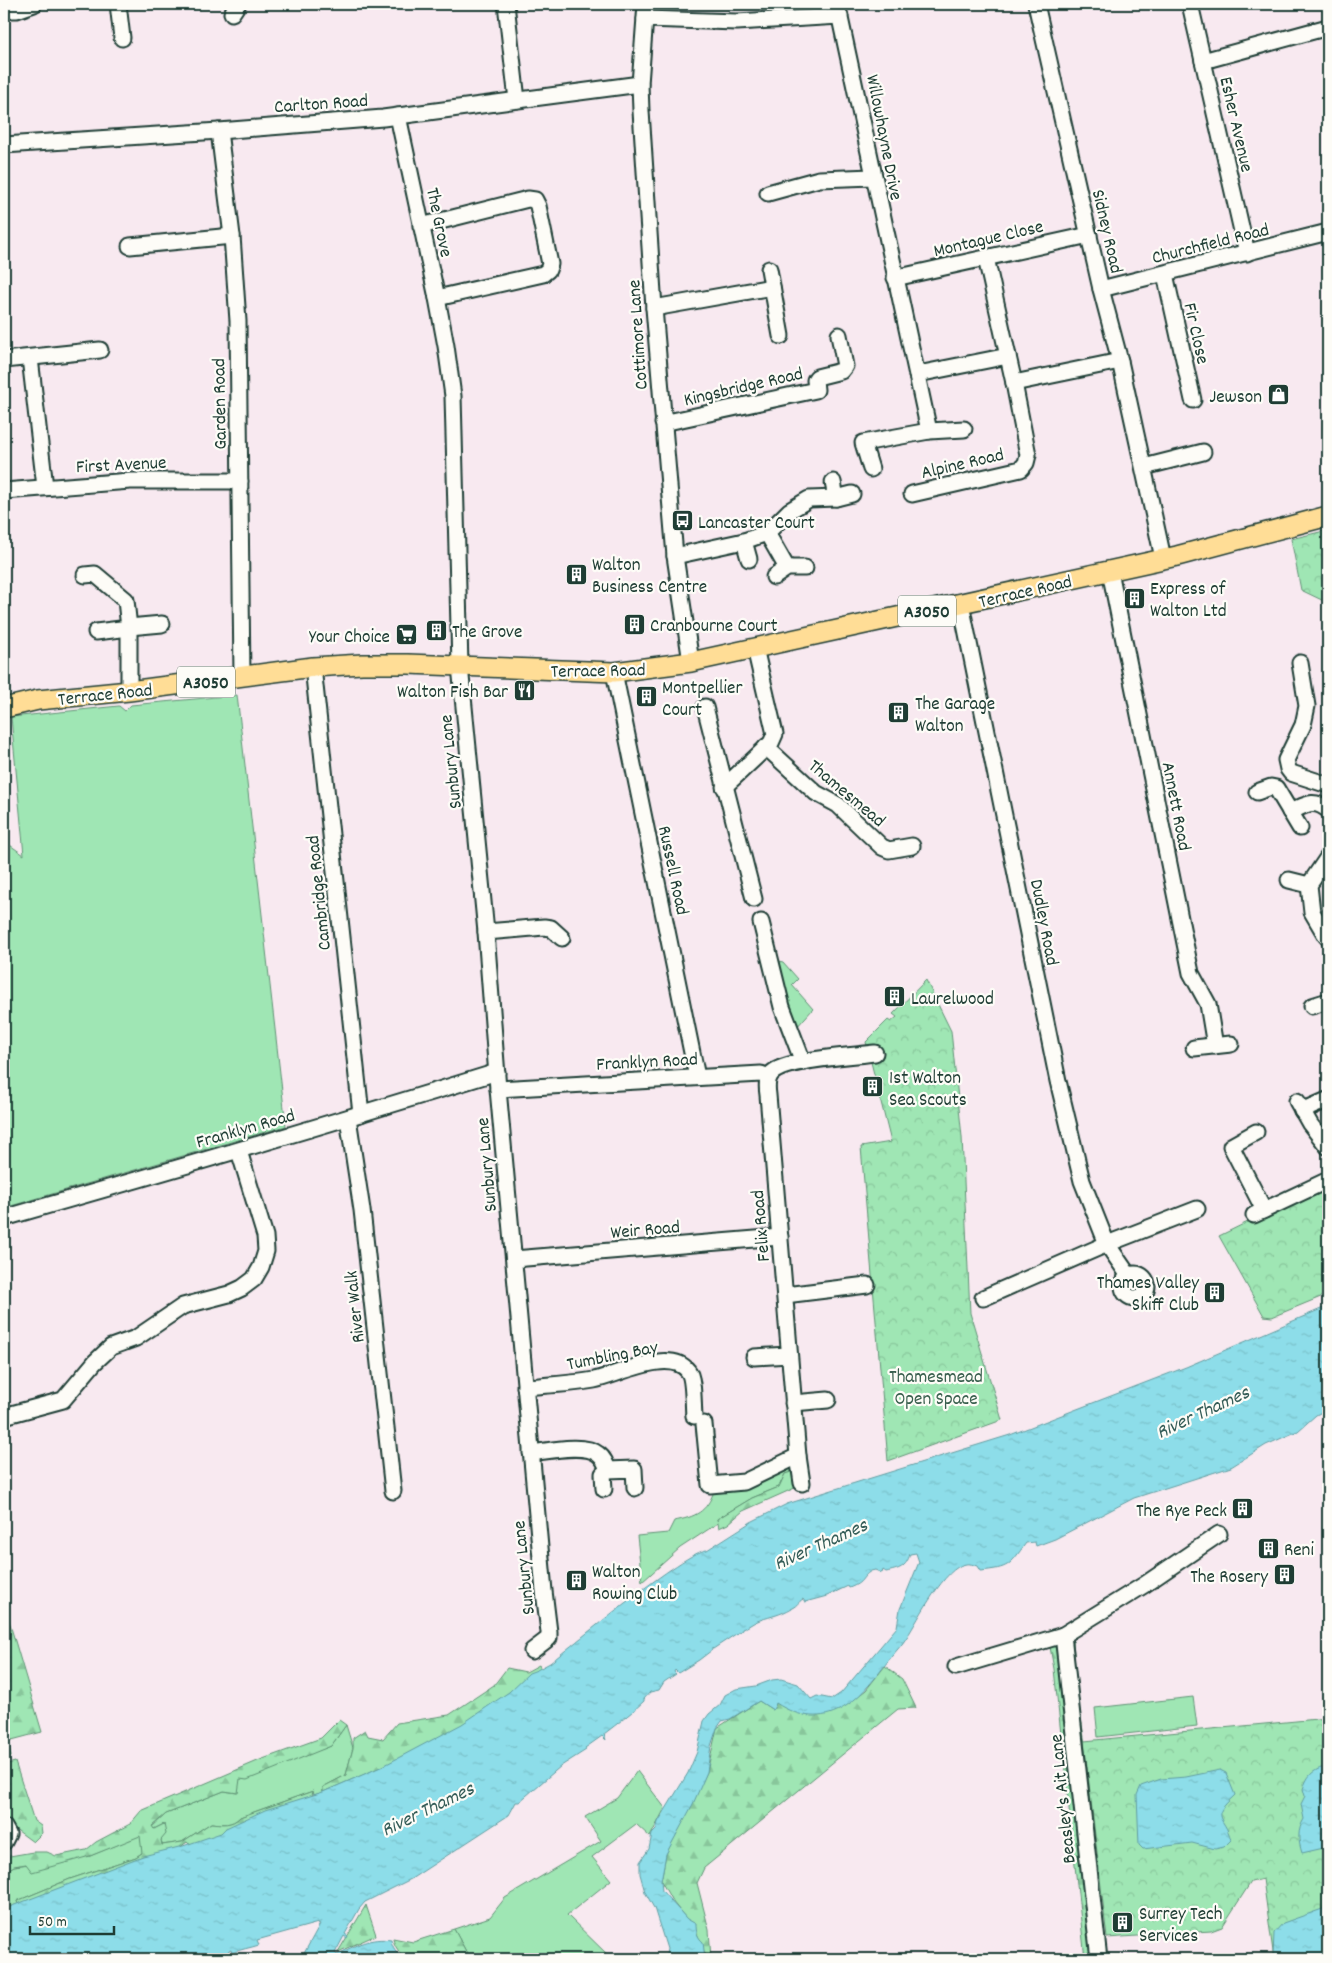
<svg xmlns="http://www.w3.org/2000/svg" width="1332" height="1963" font-family="Dekko,sans-serif">
<style>
.green{fill:#9fe6b4;stroke:#5f9274}
.forest{fill:url(#forest-firs);stroke:#5f9274}
.park{fill:url(#park-crowns);stroke:#5f9274}
.water{fill:url(#water-ripples);stroke:#619da1}
.lines{fill:none;stroke-linecap:round;stroke-linejoin:round}
.minor-casing{stroke:#1f3d34;stroke-width:19}
.major-casing{stroke:#1f3d34;stroke-width:22}
.minor{stroke:#fdfcf7;stroke-width:15}
.major{stroke:#ffdd96;stroke-width:19}
.labels{text-anchor:middle;stroke-width:4.5;stroke-linejoin:round;paint-order:stroke}
.shield{fill:#fdfcf7;stroke:#62766e;stroke-width:1}
.shield-label{font-size:18px;font-weight:bold;fill:#1f3d34}
.street-label{font-size:19px;fill:#1f3d34;stroke:#fdfcf7}
.poi-label{font-size:19px;fill:#1f3d34;stroke:#fdfcf7;text-anchor:start}
.park-label{font-size:19px;fill:#395f4e;stroke:#fdfcf7}
.water-label{font-size:20px;font-style:italic;fill:#355d58;stroke:#fdfcf7}
</style>
<defs>
<pattern id="forest-firs" width="22" height="20" patternUnits="userSpaceOnUse" patternTransform="scale(1.25)"><rect width="22" height="20" fill="#9fe6b4"/><path d="M5 1l3.5 6h-7zM16 11l3.5 6h-7z" fill="#88c69b"/></pattern>
<pattern id="park-crowns" width="20" height="18" patternUnits="userSpaceOnUse" patternTransform="scale(1.25)"><rect width="20" height="18" fill="#9fe6b4"/><path d="M2 6a3 3 0 1 1 6 0M12 15a3 3 0 1 1 6 0" fill="none" stroke="#88c69b"/></pattern>
<pattern id="water-ripples" width="26" height="14" patternUnits="userSpaceOnUse" patternTransform="scale(1.25)"><rect width="26" height="14" fill="#8ddde9"/><path d="M2 4q2-2 4 0t4 0M15 11q2-2 4 0t4 0" fill="none" stroke="#79bfc8"/></pattern>
</defs>
<rect width="100%" height="100%" fill="#f8e9f0"/>
<filter id="ink" filterUnits="userSpaceOnUse"><feTurbulence type="fractalNoise" baseFrequency=".02" numOctaves="2"/><feDisplacementMap in="SourceGraphic" scale="10" xChannelSelector="R" yChannelSelector="G"/><feConvolveMatrix kernelMatrix="1 2 1 2 8 2 1 2 1" color-interpolation-filters="sRGB"/></filter>
<g filter="url(#ink)">
<!-- green -->
<g class="green">
<polygon points="237,695 286,1126 4,1208 4,841 24,855 11,717 119,706 125,711 131,705"/>
<polygon points="779,961 783,962 798,979 792,985 813,1009 796,1028 777,963"/>
<path d="M793,1468l1,3 -9,3 -6,13 -27,11 -35,21 1,4 -38,25 -38,34 -5,-46 31,-3 6,-12c21,-4 33,-9 40,-30l32,-4z"/>
<polygon points="1193,1697 1197,1726 1098,1737 1095,1708"/>
<path d="M346,1725l7,23 -7,27 -23,12v5l-9,3 -1,-4 -73,26c-8,9 -18,7 -29,6l-29,19 -20,3 -1,-5 3,-16 -10,5 -2,-2 14,-13 58,-23 13,2 2,-14 92,-33z"/>
<polygon points="637,1771 665,1808 650,1837 636,1824 592,1857 611,1880 567,1915 612,1959 470,1959 454,1929 490,1917 505,1898 601,1841 585,1817 617,1798"/>
<polygon points="140,1835 143,1852 136,1857 70,1879 17,1901 18,1904 4,1909 4,1872 14,1866 90,1856"/>
</g>
<!-- forest -->
<g class="forest">
<polygon points="794,1471 797,1487 743,1511 728,1524 719,1528 717,1519 752,1498 779,1487 785,1474"/>
<polygon points="4,1604 42,1732 8,1741 11,1757 4,1759"/>
<polygon points="1073,1641 1077,1692 1085,1744 1099,1959 1085,1959 1054,1669 1050,1647"/>
<polygon points="539,1665 543,1674 461,1733 323,1792 323,1787 346,1775 353,1748 353,1738 365,1730 368,1736 383,1739 397,1723 449,1715 494,1685 507,1668 526,1672"/>
<polygon points="885,1666 902,1679 916,1708 898,1709 704,1868 697,1883 709,1930 711,1959 705,1959 706,1956 696,1931 672,1901 661,1881 666,1854 707,1772 717,1728 759,1701 773,1710 776,1703 845,1706 866,1690"/>
<path d="M339,1720l7,5 -15,21 -84,34 -7,-1 -2,14 -14,-2 -58,23 -14,12 2,3 10,-5 2,10 -5,6 1,5 20,-3 29,-19c11,1 21,3 29,-6l73,-26 -2,10 -115,49 -9,-8 -8,6 -155,63 -6,-7 -1,-3 53,-22 66,-22 6,-4 -2,-17 -50,20 -58,16 -6,-8 -12,2 -10,6v-15l29,-5h14l9,4 30,-6 10,-8 34,-18 11,-13 119,-51 61,-22z"/>
<polygon points="15,1762 34,1821 41,1826 42,1833 33,1842 14,1828 4,1817 4,1765"/>
<polygon points="366,1905 376,1935 338,1952"/>
<path d="M454,1929l16,30h-68c-1,-8 -8,-11 -9,-21l20,4z"/>
</g>
<!-- park -->
<g class="park">
<polygon points="1328,530 1328,603 1301,590 1291,539"/>
<polygon points="926,980 951,1031 962,1137 970,1313 1002,1420 888,1461 861,1147 891,1142 866,1042 888,1020 891,1022 897,1017 893,1014"/>
<polygon points="1328,1183 1328,1294 1272,1317 1264,1316 1219,1236"/>
<polygon points="1328,1718 1328,1959 1274,1959 1263,1879 1251,1882 1222,1927 1211,1931 1107,1938 1084,1741"/>
</g>
<!-- water -->
<g class="water">
<path d="M1328,1306v103l-12,6 -18,16 -32,14 -35,22 -97,31 -79,41 -19,7 -1,-4 -9,1c-17,23 -16,25 -46,28l-3,-5c-3,-1 -8,-3 -11,-2 -21,2 -48,56 -59,73 -5,8 -13,16 -19,24 -29,40 -61,75 -112,42l-3,7 -14,-9 -29,18 -8,2 -5,7 -6,18 -4,26 -14,32 -27,50 -5,27 1,10 25,28 9,5c0,7 1,13 7,18l2,17h-44l5,-5 1,-5 -13,-41 -9,-16 -5,-18v-12l9,-13 3,-15 4,-4 2,-8 30,-49 9,-21 7,-31 5,-7 11,-9 5,-10 11,-6 20,-3 16,-6 9,-1 17,5 13,15 6,-3 15,3 9,-6 56,-66 3,-18 19,-47 -3,-9 -6,1c-4,14 -11,15 -24,18l-3,-2 -1,3 -7,-3 -4,1c-11,7 -6,11 -22,17l-1,-2 -21,10 -22,6 -2,-3c-5,3 -5,6 -11,9 -12,7 -20,8 -32,12 -7,2 -11,7 -18,9v1l-29,19 -1,-1v2l-13,10 -21,13 -3,-3 -1,2 2,2 -12,8 -5,8 -9,2 -6,7v2c-12,12 -26,22 -40,33l2,6 -4,-4 -17,12 1,2 -25,16 -42,36h-3l-7,13 -98,64 -46,23 -6,7 -14,25 3,2 -1,2 -3,-2 -9,17 2,2c18,-10 34,-18 54,-15 1,8 7,12 9,19h-99l19,-35 -2,-1 -61,17 2,5c-9,3 -18,4 -27,8l-1,-3 -2,1 -1,2 -18,2 -10,4 -1,-1 -1,1h-194v-50l139,-53 40,-10 38,-13 5,-5 39,-18 58,-18 60,-26 79,-42 47,-32 20,-19 8,-3 13,-7c24,-19 135,-112 157,-113l44,-28 36,-18 223,-69 176,-68z"/>
<path d="M1324,1767l4,1v79l-26,6c-4,-13 -5,-22 2,-34l-3,-15 4,-8 -2,-7c4,-12 8,-18 21,-22z"/>
<path d="M1220,1770l6,3 9,22c-27,25 -11,19 -4,45l-7,7 -9,2 -23,-6 -49,6 -4,-4 -2,-50 4,-9 20,-7 25,-2z"/>
<polygon points="1328,1907 1328,1959 1276,1959 1273,1956 1274,1933 1283,1923"/>
</g>
<g class="lines">
<defs>
<g id="minor">
<polyline points="118,4 122,38"/>
<polyline points="506,4 517,100"/>
<polyline points="646,4 640,84 641,111 654,308 675,556 691,662"/>
<polyline points="837,4 929,431"/>
<polyline points="1036,4 1101,289 1120,361 1163,558"/>
<polyline points="1190,4 1247,253"/>
<polyline points="4,10 17,10 34,4"/>
<polyline points="232,13 238,4"/>
<polyline points="645,19 737,22 840,16"/>
<polyline points="1203,61 1328,27"/>
<polyline points="398,116 437,298 446,346 453,396 460,666 486,932 498,1089 544,1591 549,1632 549,1638 532,1651"/>
<polyline points="219,131 232,236 238,321 242,677"/>
<polyline points="4,145 219,131 383,118 640,84"/>
<polyline points="768,193 819,179 873,177"/>
<polyline points="421,226 528,199 535,200 538,206 550,264 548,270 543,274 437,298"/>
<polyline points="130,246 232,236"/>
<polyline points="769,269 781,336"/>
<polyline points="1165,274 1193,400"/>
<polyline points="895,278 1089,235"/>
<polyline points="1101,289 1328,232"/>
<polyline points="654,308 772,287"/>
<polyline points="30,358 45,487"/>
<polyline points="4,360 100,350"/>
<polyline points="918,374 1008,356"/>
<polyline points="1014,383 1120,361"/>
<polyline points="663,423 816,390 815,380 817,377 841,371 845,366 839,335"/>
<polyline points="1144,467 1203,452"/>
<polyline points="871,469 863,443 929,431 964,429"/>
<polyline points="833,482 836,498"/>
<polyline points="4,491 130,481 240,481"/>
<polyline points="912,494 1021,469 1026,463 1028,455 1014,383 986,258"/>
<polyline points="767,533 787,568"/>
<polyline points="744,541 749,559"/>
<polyline points="675,556 744,541 767,533 789,511 809,499 836,498 852,494"/>
<polyline points="1110,571 1191,973 1208,1004 1215,1046"/>
<polyline points="85,575 95,574 126,600 129,628 129,691"/>
<polyline points="774,577 787,568 805,568"/>
<polyline points="961,604 1058,1081 1082,1181 1107,1244 1129,1276"/>
<polyline points="129,627 162,624"/>
<polyline points="96,632 129,628"/>
<polyline points="1300,663 1307,706 1303,725 1286,760 1288,769 1291,773 1328,785"/>
<polyline points="313,667 361,1114"/>
<polyline points="614,672 697,1077"/>
<polyline points="705,707 754,899"/>
<polyline points="766,747 816,793 838,805 882,847 889,850 912,846"/>
<polyline points="724,787 771,743 775,734 755,648"/>
<polyline points="1257,792 1271,787 1276,788 1300,828"/>
<path d="M1290,812c16,-7 23,-14 38,-2"/>
<polyline points="1289,880 1309,885"/>
<polyline points="761,922 782,1007 803,1062"/>
<polyline points="486,932 544,927 551,928 562,938"/>
<polyline points="1326,936 1312,912 1309,885 1328,857"/>
<polyline points="1312,1006 1328,1001"/>
<polyline points="1194,1048 1231,1044"/>
<polyline points="498,1089 761,1074 769,1077"/>
<polyline points="1297,1101 1310,1124 1328,1147"/>
<polyline points="1302,1111 1327,1100"/>
<polyline points="348,1118 362,1210 393,1491"/>
<polyline points="1256,1132 1231,1146 1264,1210"/>
<polyline points="1254,1215 1328,1180"/>
<path d="M4,1218c165,-47 329,-95 493,-146"/>
<polyline points="514,1259 780,1237"/>
<circle cx="1135" cy="1286" r="12"/>
<polyline points="785,1295 867,1285"/>
<polyline points="983,1298 1107,1244 1197,1209"/>
<polyline points="754,1357 789,1355"/>
<path d="M525,1387c23,-2 46,-3 69,-7 22,-4 76,-33 94,-9 6,7 5,35 6,45"/>
<polyline points="793,1403 828,1400"/>
<polyline points="4,1416 63,1400 95,1362 111,1347 136,1338 183,1306 229,1294 242,1288 254,1279 261,1267 266,1251 265,1236 239,1151"/>
<polyline points="704,1424 710,1485 744,1482 798,1456"/>
<path d="M531,1453c17,-2 54,-10 67,1 6,4 8,10 10,16l-5,4 1,15"/>
<polyline points="608,1470 634,1469 635,1488"/>
<path d="M802,1483l-4,-27 -30,-361c-1,-7 -2,-16 4,-22 15,-14 81,-17 103,-20"/>
<polyline points="1063,1635 1099,1959"/>
<polyline points="956,1667 1063,1635 1144,1585 1219,1534"/>
<polyline points="4,1827 8,1834 4,1842"/>
</g>
<polyline id="major" points="4,708 38,700 129,691 313,667 362,664 408,664 614,672 691,662 1177,556 1328,516"/>
</defs>
<!-- minor casing -->
<use href="#minor" class="minor-casing"/>
<!-- major casing -->
<use href="#major" class="major-casing"/>
<!-- minor -->
<use href="#minor" class="minor"/>
<!-- major -->
<use href="#major" class="major"/>
</g>
</g>
<!-- icons -->
<defs>
<symbol id="shop-square" viewBox="-11 -11 22 22"><rect x="-9" y="-9" width="18" height="18" rx="4" fill="#1f3d34" stroke="#fdfcf7"/><path d="M-5-2.5h2.3a2.7 3.5 0 0 1 5.4 0H5L5.5 6h-11ZM-1.5-2.5h3a1.5 2.3 0 0 0-3 0Z" fill="#fff"/></symbol>
<symbol id="bus-square" viewBox="-11 -11 22 22"><rect x="-9" y="-9" width="18" height="18" rx="4" fill="#1f3d34" stroke="#fdfcf7"/><path d="M-5-6H5V4H4V6H2V4H-2V6H-4V4H-5ZM-3.5-4V0h7V-4ZM-3.5 1.2v1.5H-2V1.2ZM2 1.2v1.5H3.5V1.2Z" fill="#fff"/></symbol>
<symbol id="building-square" viewBox="-11 -11 22 22"><rect x="-9" y="-9" width="18" height="18" rx="4" fill="#1f3d34" stroke="#fdfcf7"/><path d="M-4-6H4V6H1V3H-1V6H-4ZM-2.5-4.3h1.7v1.8h-1.7ZM.8-4.3h1.7v1.8H.8ZM-2.5-1h1.7V.8h-1.7ZM.8-1h1.7V.8H.8Z" fill="#fff"/></symbol>
<symbol id="supermarket-square" viewBox="-11 -11 22 22"><rect x="-9" y="-9" width="18" height="18" rx="4" fill="#1f3d34" stroke="#fdfcf7"/><path d="M-6-5.5h2.5l.6 2H6L4.5 2H-2.5L-4.4-4H-6ZM-1.5 3.2a1.3 1.3 0 1 0 .1 0ZM3 3.2a1.3 1.3 0 1 0 .1 0Z" fill="#fff"/></symbol>
<symbol id="restaurant-square" viewBox="-11 -11 22 22"><rect x="-9" y="-9" width="18" height="18" rx="4" fill="#1f3d34" stroke="#fdfcf7"/><path d="M-5-6h1v4h1v-4h1v4h1v-4h1v5L-1.5 .5V6h-2V.5L-5-1ZM5-6V6H3V1.5H1.5Q1.5-4 5-6Z" fill="#fff"/></symbol>
</defs>
<g fill-rule="evenodd">
<use href="#shop-square" x="1266" y="382" width="25" height="25"/>
<use href="#bus-square" x="670" y="508" width="25" height="25"/>
<use href="#building-square" x="564" y="562" width="25" height="25"/>
<use href="#building-square" x="1122" y="586" width="25" height="25"/>
<use href="#building-square" x="622" y="612" width="25" height="25"/>
<use href="#building-square" x="424" y="618" width="25" height="25"/>
<use href="#supermarket-square" x="394" y="622" width="25" height="25"/>
<use href="#restaurant-square" x="512" y="678" width="25" height="25"/>
<use href="#building-square" x="634" y="684" width="25" height="25"/>
<use href="#building-square" x="886" y="700" width="25" height="25"/>
<use href="#building-square" x="882" y="984" width="25" height="25"/>
<use href="#building-square" x="860" y="1074" width="25" height="25"/>
<use href="#building-square" x="1202" y="1280" width="25" height="25"/>
<use href="#building-square" x="1230" y="1496" width="25" height="25"/>
<use href="#building-square" x="1256" y="1536" width="25" height="25"/>
<use href="#building-square" x="1272" y="1562" width="25" height="25"/>
<use href="#building-square" x="564" y="1568" width="25" height="25"/>
<use href="#building-square" x="1110" y="1910" width="25" height="25"/>
</g>
<g class="labels">
<!-- shield labels -->
<g class="shield">
<rect x="898" y="595.5" width="58" height="31" rx="4"/>
<rect x="177" y="666.5" width="58" height="31" rx="4"/>
</g>
<g class="shield-label">
<text x="927" y="617">A3050</text>
<text x="206" y="688">A3050</text>
</g>
<!-- street labels -->
<g class="street-label">
<text transform="translate(321 102) rotate(-4)" y="7">Carlton Road</text>
<text transform="translate(1238 124) rotate(77)" y="7">Esher Avenue</text>
<text transform="translate(886 137) rotate(79)" y="7">Willowhayne Drive</text>
<text transform="translate(441 222) rotate(78)" y="7">The Grove</text>
<text transform="translate(1109 231) rotate(77)" y="7">Sidney Road</text>
<text transform="translate(988 237) rotate(-13)" y="7">Montague Close</text>
<text transform="translate(1210 242) rotate(-14)" y="7">Churchfield Road</text>
<text transform="translate(1198 333) rotate(77)" y="7">Fir Close</text>
<text transform="translate(636 335) rotate(-94)" y="7">Cottimore Lane</text>
<text transform="translate(743 385) rotate(-13)" y="7">Kingsbridge Road</text>
<text transform="translate(218 404) rotate(-91)" y="7">Garden Road</text>
<text transform="translate(962 462) rotate(-13)" y="7">Alpine Road</text>
<text transform="translate(121 463) rotate(-3)" y="7">First Avenue</text>
<text transform="translate(1025 590) rotate(-13)" y="7">Terrace Road</text>
<text transform="translate(598 669) rotate(-1)" y="7">Terrace Road</text>
<text transform="translate(105 693) rotate(-6)" y="7">Terrace Road</text>
<text transform="translate(449 762) rotate(-96)" y="7">Sunbury Lane</text>
<text transform="translate(848 792) rotate(40)" y="7">Thamesmead</text>
<text transform="translate(1178 806) rotate(79)" y="7">Annett Road</text>
<text transform="translate(675 870) rotate(78)" y="7">Russell Road</text>
<text transform="translate(317 893) rotate(-96)" y="7">Cambridge Road</text>
<text transform="translate(1046 922) rotate(79)" y="7">Dudley Road</text>
<text transform="translate(647 1060) rotate(-3)" y="7">Franklyn Road</text>
<text transform="translate(245 1127) rotate(-16)" y="7">Franklyn Road</text>
<text transform="translate(485 1165) rotate(-95)" y="7">Sunbury Lane</text>
<text transform="translate(759 1226) rotate(-95)" y="7">Felix Road</text>
<text transform="translate(645 1228) rotate(-5)" y="7">Weir Road</text>
<text transform="translate(353 1307) rotate(-96)" y="7">River Walk</text>
<text transform="translate(612 1354) rotate(-11)" y="7">Tumbling Bay</text>
<text transform="translate(522 1568) rotate(-96)" y="7">Sunbury Lane</text>
<text transform="translate(1061 1799) rotate(-96)" y="7">Beasley's Ait Lane</text>
</g>
<!-- poi labels -->
<g class="poi-label">
<text x="1262" y="402" text-anchor="end">Jewson</text>
<text x="698" y="528">Lancaster Court</text>
<text x="592" y="570">Walton<tspan x="592" dy="22">Business Centre</tspan></text>
<text x="1150" y="594">Express of<tspan x="1150" dy="22">Walton Ltd</tspan></text>
<text x="650" y="631">Cranbourne Court</text>
<text x="452" y="637">The Grove</text>
<text x="390" y="642" text-anchor="end">Your Choice</text>
<text x="662" y="693">Montpellier<tspan x="662" dy="22">Court</tspan></text>
<text x="508" y="697" text-anchor="end">Walton Fish Bar</text>
<text x="915" y="709">The Garage<tspan x="915" dy="22">Walton</tspan></text>
<text x="911" y="1004">Laurelwood</text>
<text x="889" y="1083">1st Walton<tspan x="889" dy="22">Sea Scouts</tspan></text>
<text x="1199" y="1288" text-anchor="end">Thames Valley<tspan x="1199" dy="22">Skiff Club</tspan></text>
<text x="1227" y="1516" text-anchor="end">The Rye Peck</text>
<text x="1284" y="1555">Reni</text>
<text x="592" y="1577">Walton<tspan x="592" dy="22">Rowing Club</tspan></text>
<text x="1268" y="1582" text-anchor="end">The Rosery</text>
<text x="1139" y="1919">Surrey Tech<tspan x="1139" dy="22">Services</tspan></text>
</g>
<!-- park labels -->
<g class="park-label">
<text x="936" y="1382">Thamesmead<tspan x="936" dy="22">Open Space</tspan></text>
</g>
<!-- water labels -->
<g class="water-label">
<text transform="translate(1202 1411) rotate(-25)" y="7">River Thames</text>
<text transform="translate(820 1543) rotate(-24)" y="7">River Thames</text>
<text transform="translate(427 1808) rotate(-26)" y="7">River Thames</text>
</g>
</g>
<!-- margin -->
<rect width="1332" height="1963" fill="none" stroke="#fdfcf7" stroke-width="20"/>
<rect x="10" y="10" width="1312" height="1943" fill="none" stroke="#1f3d34" stroke-width="2" filter="url(#ink)"/>
<!-- scale -->
<path d="M30 1926v8h84v-8" fill="none" stroke="#1f3d34" stroke-width="2.5"/>
<text x="38" y="1926" font-size="15" fill="#1f3d34" stroke="#fdfcf7" stroke-width="4" paint-order="stroke">50 m</text>
</svg>
